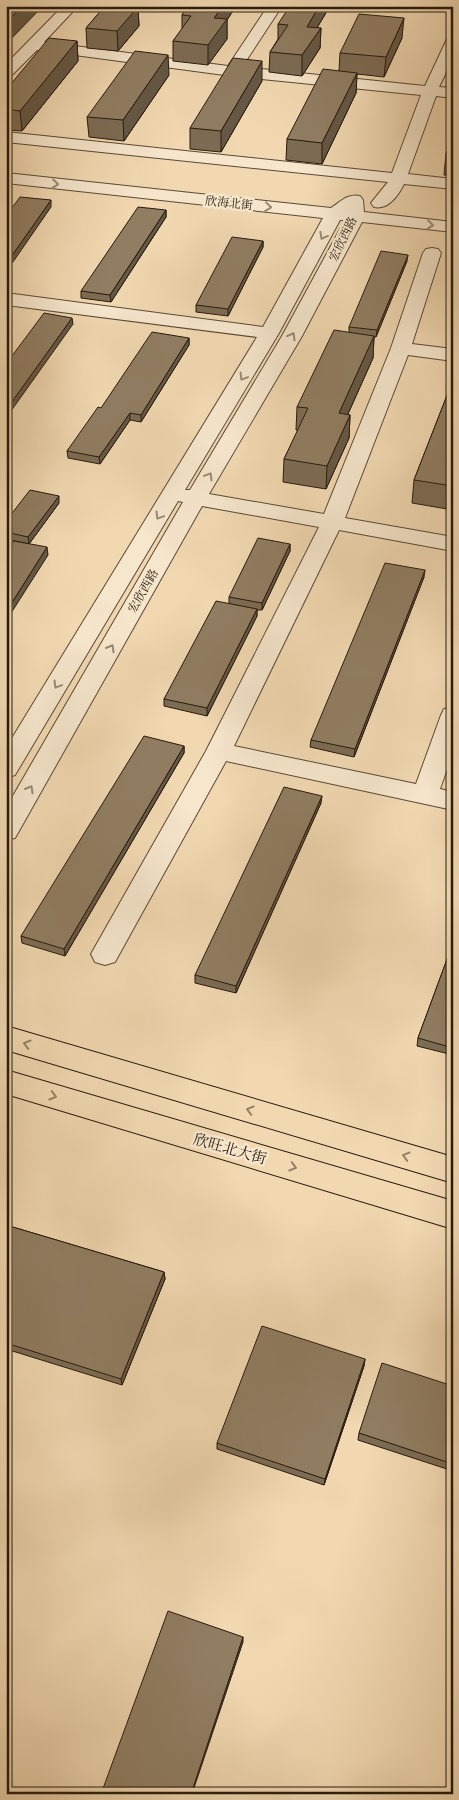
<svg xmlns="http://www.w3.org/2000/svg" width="459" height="1800" font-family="'IM FELL Great Primer','Noto Serif SC',serif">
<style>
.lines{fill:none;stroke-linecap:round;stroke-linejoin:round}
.minor-casing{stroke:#5a4a36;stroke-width:2}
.major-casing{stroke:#271a0d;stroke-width:2}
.minor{fill:#f6e6cc;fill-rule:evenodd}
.major{fill:#f1d8b1;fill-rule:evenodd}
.wall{fill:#7c6c54;stroke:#271a0d}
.shaded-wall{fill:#655845;stroke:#271a0d}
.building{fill:#907d62;stroke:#271a0d}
.oneway{stroke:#998a76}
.oneway2{stroke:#968267}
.labels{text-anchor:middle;stroke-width:5;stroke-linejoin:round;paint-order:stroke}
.far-street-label{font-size:12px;fill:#271a0d;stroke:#f6e6cc}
.street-label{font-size:15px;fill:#271a0d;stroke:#f6e6cc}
</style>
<rect width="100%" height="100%" fill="#f1d8b1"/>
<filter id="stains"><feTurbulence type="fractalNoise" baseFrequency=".004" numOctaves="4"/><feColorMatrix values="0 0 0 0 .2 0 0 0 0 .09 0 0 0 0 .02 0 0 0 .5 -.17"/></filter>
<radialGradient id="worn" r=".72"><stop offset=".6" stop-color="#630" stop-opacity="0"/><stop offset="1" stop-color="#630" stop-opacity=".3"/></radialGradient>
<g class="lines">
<defs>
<g id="minor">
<path d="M63,6h15l-34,36 184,24 40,-60h14l-40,61 183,19 21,-45 2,-3 5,-1v21l-14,29 14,1v10l-17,-2 -28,78 45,5v10l-49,-5c-6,12 -16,26 -30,23l-3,-4 17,-21 -382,-40v-10l386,41 29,-78 -189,-19 -195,-26 -26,26 -5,2v-14z"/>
<path d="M6,173l325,35c9,-6 17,-15 29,-12l3,4 1,12 89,10v10l-91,-10 -60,114 -93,158 115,20 67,-166 32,-95 3,-4 6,-1 6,1 3,4 -29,91 41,5v12l-45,-6 -63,163 108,19v14l-114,-21 -105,216 182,38 25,-69 3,-6 9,-2v45l-13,37 13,3v18l-227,-49 -111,201 -10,3 -10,-3 -4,-8 115,-203 113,-224 -117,-21 -183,325 -4,7 -9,2v-32l177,-306 -5,-1 -163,274 -9,3v-30l251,-411 -251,-32v-12l257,34 60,-109 -317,-35zM340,220h5l-63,116 -92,154h-5l94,-157z"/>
</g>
<g id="major">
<polygon points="6,1026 453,1157 453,1183 6,1050"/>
<polygon points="6,1070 453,1201 453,1229 6,1094"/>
</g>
</defs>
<!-- minor casing -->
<use href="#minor" class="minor-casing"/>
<!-- major casing -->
<use href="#major" class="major-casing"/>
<!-- minor -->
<use href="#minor" class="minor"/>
<!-- major -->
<use href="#major" class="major"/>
</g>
<!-- wall -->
<g class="wall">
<polygon points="99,6 139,6 138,8 139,26 118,51 87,48 86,28 99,13"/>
<polygon points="188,6 236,6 227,20 227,39 208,65 173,61 173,41 182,29 182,15"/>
<polygon points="330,6 317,28 321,28 320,48 302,76 269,72 270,52 278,39 278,24"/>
<polygon points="402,38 384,77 357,74 356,93 322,164 286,160 287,139 339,71 340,53"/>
<polygon points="77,41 78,61 22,131 6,130 6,90"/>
<polygon points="169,75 124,141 89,137 87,117"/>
<polygon points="262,81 221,152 190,149 190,128"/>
<polygon points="453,137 453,176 444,175 446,154"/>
<polygon points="166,210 166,217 111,302 81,298 81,291"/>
<polygon points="263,241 263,247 228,316 196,312 196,305"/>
<polygon points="407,261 376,337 374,337 373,358 348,414 350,415 349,438 326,489 283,482 284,459 298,430 296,430 297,407 349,332 349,327"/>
<polygon points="189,338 189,345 141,422 130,420 100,464 68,458 67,451 101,408"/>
<polygon points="453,380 453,510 412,503 414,480"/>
<polygon points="59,503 29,544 6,539 6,521"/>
<polygon points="290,544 290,551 262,610 257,610 257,616 207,716 164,706 164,699 229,603 229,597"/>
<polygon points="424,577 354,757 310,747 311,740"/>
<polygon points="184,746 184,753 65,956 22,943 21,936"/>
<polygon points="321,803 236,993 195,983 195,975"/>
<polygon points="453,943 453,1055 417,1046 418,1038"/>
<polygon points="6,1225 164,1272 165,1279 122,1385 6,1349"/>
<polygon points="365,1359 364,1366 324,1485 217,1449 217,1443"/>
<polygon points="453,1386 453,1471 358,1440 359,1433"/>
</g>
<!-- shaded-wall -->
<g class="shaded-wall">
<polygon points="23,6 43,6 6,44 6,22"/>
<polygon points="123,6 139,6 138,8 139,26 118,51 117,31"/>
<polygon points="223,6 236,6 227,20 227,39 208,65 208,45 214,18"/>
<polygon points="319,6 330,6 306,46 307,27"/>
<polygon points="404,18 402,38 384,77 386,57"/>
<polygon points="321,28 320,48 302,76 302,55"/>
<polygon points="77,41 78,61 22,131 20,111"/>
<polygon points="168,55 169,75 124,141 123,120"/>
<polygon points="262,61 262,81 221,152 221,131"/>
<polygon points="357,73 356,93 322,164 322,143"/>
<polygon points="51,200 51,207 6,272 6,264"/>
<polygon points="166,210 166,217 111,302 110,295"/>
<polygon points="263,241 263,247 228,316 228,309"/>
<polygon points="408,255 407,261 376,337 377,330"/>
<polygon points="72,318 73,324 6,418 6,410"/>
<polygon points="374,336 373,358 338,436 339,413"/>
<polygon points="189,338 189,345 141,422 141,415"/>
<polygon points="130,413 130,420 100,464 99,457"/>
<polygon points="350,415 349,438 326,489 327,466"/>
<polygon points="59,496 59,503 29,544 28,537"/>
<polygon points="290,544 290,551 262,610 262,603"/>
<polygon points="47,547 48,555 6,621 6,612"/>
<polygon points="425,570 424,577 354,757 355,749"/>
<polygon points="257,609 257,616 207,716 207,708"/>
<polygon points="184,746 184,753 65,956 64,949"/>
<polygon points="322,796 321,803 236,993 236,986"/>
<polygon points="164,1272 165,1279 122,1385 121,1379"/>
<polygon points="365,1359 364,1366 324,1485 325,1479"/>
<polygon points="243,1637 243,1642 192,1794 191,1794"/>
</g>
<!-- building -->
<g class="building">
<polygon points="6,6 23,6 6,22"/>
<polygon points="105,6 130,6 138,7 117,31 86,28"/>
<polygon points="188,6 223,6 214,18 227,19 208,45 173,41 191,16 182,15"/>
<polygon points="290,6 319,6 307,27 321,28 302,55 270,52 288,25 278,24"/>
<polygon points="359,14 404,18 386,57 340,53"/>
<polygon points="49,38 77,41 20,111 6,109 6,90"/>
<polygon points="135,51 168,55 123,120 87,117"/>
<polygon points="233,58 262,61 221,131 190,128"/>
<polygon points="323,69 357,73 322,143 287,139"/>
<polygon points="453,137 453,155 446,154"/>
<polygon points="20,197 51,200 6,264 6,216"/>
<polygon points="138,207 166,210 110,295 81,291"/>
<polygon points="232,237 263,241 228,309 196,305"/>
<polygon points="381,251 408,255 377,330 349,327"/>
<polygon points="44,313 72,318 6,410 6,364"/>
<polygon points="334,330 374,336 339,413 350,415 327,466 284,459 308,408 297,407"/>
<polygon points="152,332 189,338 141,415 130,413 99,457 67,451 98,407 101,408"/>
<polygon points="453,380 453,486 414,480"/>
<polygon points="30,490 59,496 28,537 6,532 6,521"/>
<polygon points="258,538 290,544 262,603 229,597"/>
<polygon points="14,541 47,547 6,612 6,553"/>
<polygon points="385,563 425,570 355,749 311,740"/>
<polygon points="216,601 257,609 207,708 164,699"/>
<polygon points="144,736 184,746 64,949 21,936"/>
<polygon points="284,787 322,796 236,986 195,975"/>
<polygon points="453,943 453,1048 418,1038"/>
<polygon points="6,1225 164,1272 121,1379 6,1343"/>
<polygon points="262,1326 365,1359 325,1479 217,1443"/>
<polygon points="382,1363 453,1386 453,1464 359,1433"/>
<polygon points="168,1611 243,1637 191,1794 101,1794"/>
</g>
<!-- one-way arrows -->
<defs><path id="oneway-chevron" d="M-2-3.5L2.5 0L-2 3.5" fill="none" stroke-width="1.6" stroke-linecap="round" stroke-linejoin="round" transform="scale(1.25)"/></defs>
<g class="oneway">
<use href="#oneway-chevron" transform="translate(55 184) rotate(6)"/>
<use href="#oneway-chevron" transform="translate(268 207) rotate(6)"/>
<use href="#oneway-chevron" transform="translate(430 225) rotate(6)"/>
<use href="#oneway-chevron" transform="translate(323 236) rotate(119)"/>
<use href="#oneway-chevron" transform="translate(292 336) rotate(-61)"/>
<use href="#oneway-chevron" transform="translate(243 377) rotate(121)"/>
<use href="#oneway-chevron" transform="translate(209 476) rotate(-59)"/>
<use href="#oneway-chevron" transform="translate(159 516) rotate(121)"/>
<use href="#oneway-chevron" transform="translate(111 648) rotate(-60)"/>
<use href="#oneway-chevron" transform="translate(57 685) rotate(121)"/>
<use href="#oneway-chevron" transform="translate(30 789) rotate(-60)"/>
</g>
<g class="oneway2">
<use href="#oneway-chevron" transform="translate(27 1044) rotate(-164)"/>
<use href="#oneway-chevron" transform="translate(53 1096) rotate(16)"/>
<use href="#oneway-chevron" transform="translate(250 1110) rotate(-164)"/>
<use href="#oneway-chevron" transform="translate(406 1156) rotate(-164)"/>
<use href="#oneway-chevron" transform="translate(293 1167) rotate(16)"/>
</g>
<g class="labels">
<!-- far-street labels -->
<g class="far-street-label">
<text transform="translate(229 203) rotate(6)" y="4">欣海北街</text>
<text transform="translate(343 239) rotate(-64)" y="4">宏欣西路</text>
<text transform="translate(143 591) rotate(-60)" y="4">宏欣西路</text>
</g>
<!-- street labels -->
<g class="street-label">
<text transform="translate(230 1149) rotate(16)" y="5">欣旺北大街</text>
</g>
</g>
<!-- margin -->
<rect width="459" height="1800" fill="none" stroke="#f1d8b1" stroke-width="25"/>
<rect x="8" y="8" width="444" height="1785" fill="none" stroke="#271a0d" stroke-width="2.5"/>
<rect x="12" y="12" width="434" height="1775" fill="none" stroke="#271a0d"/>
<rect width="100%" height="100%" filter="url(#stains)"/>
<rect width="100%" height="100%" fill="url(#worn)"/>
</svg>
